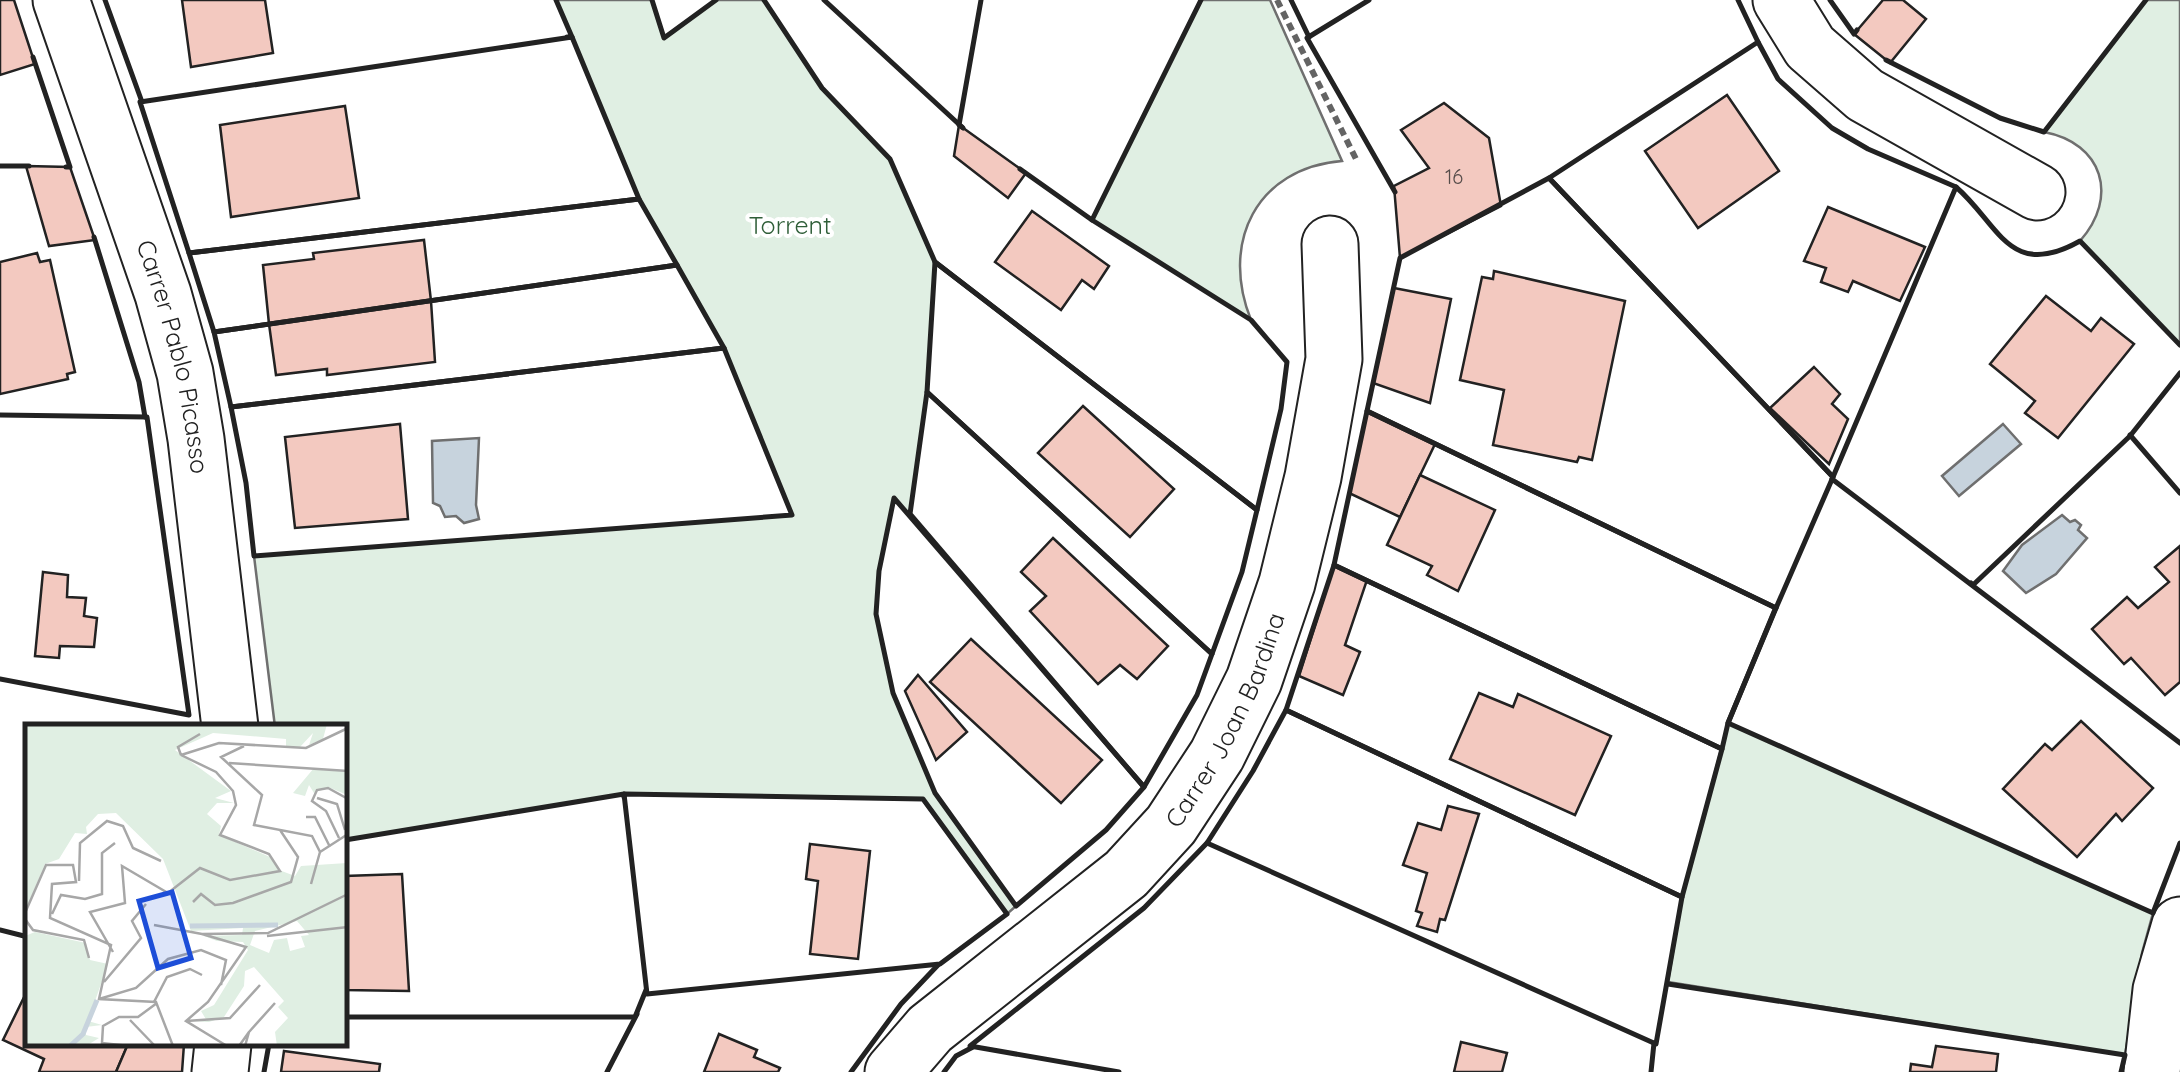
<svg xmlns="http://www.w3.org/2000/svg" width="2180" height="1072" font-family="Quicksand,sans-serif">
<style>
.green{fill:#e0efe3;stroke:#6f6f6f;stroke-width:2.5}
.water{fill:#c7d3dd;stroke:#6f6f6f;stroke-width:2.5}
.building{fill:#f3c9c0;stroke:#222;stroke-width:2.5}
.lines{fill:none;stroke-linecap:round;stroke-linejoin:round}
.street-casing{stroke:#222;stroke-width:59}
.path{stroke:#646464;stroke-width:6;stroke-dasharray:8 5;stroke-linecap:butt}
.street{stroke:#fff;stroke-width:55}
.wall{stroke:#222;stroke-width:5}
.labels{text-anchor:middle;stroke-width:8;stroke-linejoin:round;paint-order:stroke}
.number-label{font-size:20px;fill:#564c4a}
.park-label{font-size:25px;fill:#2f5e38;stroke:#fff}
.street-label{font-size:25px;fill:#222;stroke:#fff}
.inset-river{fill:none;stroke:#c7d3dd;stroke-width:5}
.inset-road{fill:none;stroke:#a7a7a7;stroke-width:2.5}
.view{fill:#1d4ed8;fill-opacity:0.15;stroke:#1d4ed8;stroke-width:5}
.inset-edge{fill:none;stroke:#222;stroke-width:5}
</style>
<rect width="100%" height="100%" fill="#fff"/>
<!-- green -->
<g class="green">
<polygon points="556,0 652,0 664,37 716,0 764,0 822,88 890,159 935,262 927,392 910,514 894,499 879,571 876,614 893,693 935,793 1016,906 1007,914 922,799 624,794 345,840 345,727 275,727 254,556 792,515 724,348 639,199"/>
<path d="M1201,0h69l72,161c-86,7 -122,82 -91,159l-159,-100z"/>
<path d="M2146,0h34v345l-100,-104c39,-44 23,-98 -36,-109z"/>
<polygon points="1728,723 2153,913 2142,953 2125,1055 1668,982 1682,897"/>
</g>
<!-- water -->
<g class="water">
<polygon points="2003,424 2021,444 1959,496 1942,476"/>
<polygon points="479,438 476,505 479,519 464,523 456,516 445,517 440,506 433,503 432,441"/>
<polygon points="2062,515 2070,522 2075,520 2081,525 2078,530 2087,538 2056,574 2026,593 2003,571 2022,545"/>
</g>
<!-- building -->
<g class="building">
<polygon points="0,0 14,0 35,64 0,75"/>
<polygon points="182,0 265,0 273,53 191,67"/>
<polygon points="1883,0 1903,0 1926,19 1890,63 1854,34"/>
<polygon points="1727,95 1779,171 1698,228 1645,151"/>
<polygon points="1444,103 1489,138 1501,206 1400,258 1394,186 1429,168 1401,130"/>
<polygon points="345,106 359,198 231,217 220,125"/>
<polygon points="959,125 1026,173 1008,198 954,156"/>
<polygon points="26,166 70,167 95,240 49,246"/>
<polygon points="1828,207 1925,247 1900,301 1853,281 1848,292 1821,282 1826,268 1804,261"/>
<polygon points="1032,211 1109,266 1094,289 1082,280 1061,310 995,262"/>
<polygon points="424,240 431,301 269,324 263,265 314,259 313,253"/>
<polygon points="37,253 40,262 50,260 75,372 67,374 68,379 0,394 0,262"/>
<polygon points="1494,271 1625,301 1592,460 1579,457 1577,462 1493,445 1504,390 1460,380 1482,277 1493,279"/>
<polygon points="1394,288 1451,299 1430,403 1373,383"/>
<polygon points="2046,296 2091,331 2101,318 2134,344 2058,438 2025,413 2035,401 1990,364"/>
<polygon points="431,301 435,362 327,375 327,369 276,375 269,324"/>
<polygon points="1814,367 1840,394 1832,404 1848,419 1829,464 1770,408"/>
<polygon points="1083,406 1174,489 1130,537 1038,453"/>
<polygon points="1367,411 1435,444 1400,517 1349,493"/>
<polygon points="400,424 408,519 295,528 285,437"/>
<polygon points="1420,475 1495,510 1458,591 1427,575 1432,566 1387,545"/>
<polygon points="1053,538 1168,646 1137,679 1120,665 1098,684 1030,611 1046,596 1021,572"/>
<polygon points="2180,546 2180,682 2165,695 2131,658 2124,664 2092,629 2127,597 2138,608 2169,582 2155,567"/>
<polygon points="1334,565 1367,580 1345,645 1360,652 1343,695 1299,676"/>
<polygon points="43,572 68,575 67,597 86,598 84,616 97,618 94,647 60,646 59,658 35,656"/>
<polygon points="971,639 1102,760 1061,803 930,682"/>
<polygon points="918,675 967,732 936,760 905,691"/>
<polygon points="1479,693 1513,707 1518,694 1611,736 1575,815 1450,759"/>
<polygon points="2081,721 2153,788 2122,821 2116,814 2077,857 2003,789 2045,744 2052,750"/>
<polygon points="1448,806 1479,814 1445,920 1440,919 1437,932 1417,926 1422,913 1416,911 1427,873 1403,865 1418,823 1441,830"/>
<polygon points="810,844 870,851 858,959 810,954 818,881 806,879"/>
<polygon points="402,874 409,991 345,990 345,876"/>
<polygon points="28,989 28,1044 128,1044 116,1072 39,1072 44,1059 3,1040"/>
<polygon points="719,1034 757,1050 754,1057 780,1068 778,1072 704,1072"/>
<polygon points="1461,1042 1507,1053 1502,1072 1454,1072"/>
<polygon points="128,1044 184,1044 182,1072 116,1072"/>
<polygon points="1936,1046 1998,1054 1996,1072 1910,1072 1911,1064 1932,1067"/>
<polygon points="284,1051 380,1064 379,1072 281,1072"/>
</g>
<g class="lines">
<defs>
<g id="street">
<path id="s1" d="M61,0l102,294 22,79 11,66 34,288"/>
<polyline points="1781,0 1810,47 1865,95 2037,192"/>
<polyline points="220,1072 223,1044"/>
<path id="s2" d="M893,1072l37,-43 196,-155 45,-49 46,-70 37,-75 33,-97 26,-106 21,-118 -4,-115"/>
<polyline points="2152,1072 2161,990 2180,925"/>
</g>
</defs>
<!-- street casing -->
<use href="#street" class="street-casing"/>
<!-- path -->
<polyline class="path" points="1277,0 1357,161"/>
<!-- street -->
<use href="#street" class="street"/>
<!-- wall -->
<g class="wall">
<polyline points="105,0 142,102"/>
<polyline points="556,0 572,37 567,37"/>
<polyline points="652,0 664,38 716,0"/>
<polyline points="764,0 822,88 890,159 935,262 1257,510 1281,409 1287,362 1251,320 1092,220 1020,169"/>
<polyline points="824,0 963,128"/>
<polyline points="1291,0 1309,37"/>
<polyline points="1369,0 1307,38 1395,192"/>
<polyline points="1738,0 1758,42"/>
<polyline points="1830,0 1854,34 1857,30"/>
<polygon points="572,37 639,199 189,253 140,102"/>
<polygon points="1758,42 1778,79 1832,128 1868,149 1956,187 1833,477 1549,178"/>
<polyline points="33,57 70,167 66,167"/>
<polyline points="1886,60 2000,118 2044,132 2146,0"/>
<polyline points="962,127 959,125 981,0"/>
<polyline points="0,166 29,166"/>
<polygon points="1549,178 1833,477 1776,608 1367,411 1400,258"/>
<path d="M1956,187c43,37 53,94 124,54l100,104"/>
<polygon points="639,199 677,265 214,332 189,253"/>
<polyline points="1092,220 1201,0"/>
<polyline points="94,237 139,382 145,417"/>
<polygon points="935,262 1257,510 1242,572 1212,654 927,392"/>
<polygon points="677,265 724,348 231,407 214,332"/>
<polygon points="724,348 792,515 254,556 246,483 231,407"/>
<polygon points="927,392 1212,654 1197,695 1144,787 910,514"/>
<polygon points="1367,411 1776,608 1728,723 1722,749 1334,565"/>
<polyline points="0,415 147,417 189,715 0,679"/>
<polyline points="2130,435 2180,493"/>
<polyline points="1832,479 2180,743"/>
<polygon points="894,498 1144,787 1106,830 1016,906 935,793 893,693 876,614 879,571"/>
<polygon points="1334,565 1722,749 1682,897 1286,710"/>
<polyline points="1971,583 1973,585 2130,436 2180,373"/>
<polyline points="1776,607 1728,723 2153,913 2180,843"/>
<polygon points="1286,710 1682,897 1656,1044 1207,843 1253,771"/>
<polygon points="624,794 923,799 1007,914 940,964 647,994"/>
<polyline points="345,840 624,794 624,797"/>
<polyline points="0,930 28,937"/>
<polyline points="1668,984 2125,1055 2121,1072"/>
<polyline points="345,1017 635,1017 646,990"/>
<polyline points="264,1072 269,1044"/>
<polyline points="607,1072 637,1014"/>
<polyline points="851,1072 901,1004 938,965"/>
<polyline points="944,1072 956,1056 973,1047"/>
<polyline points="1119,1072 970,1046 1144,908 1207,843"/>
<polyline points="1651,1072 1654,1043"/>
</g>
</g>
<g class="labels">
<!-- number labels -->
<g class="number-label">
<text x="1454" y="184">16</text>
</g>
<!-- park labels -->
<g class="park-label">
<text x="790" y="234">Torrent</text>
</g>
<!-- street labels -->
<g class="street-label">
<text dy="9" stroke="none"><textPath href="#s1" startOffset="375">Carrer Pablo Picasso</textPath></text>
<text dy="9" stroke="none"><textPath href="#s2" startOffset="492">Carrer Joan Bardina</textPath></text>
</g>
</g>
<!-- overview -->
<g transform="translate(25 724)">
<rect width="322" height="322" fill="#fff"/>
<path d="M0,0h302l-4,15 -14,6 4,-12 -13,14h-14v-8l-73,-6 -38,17 56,41 -16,7 19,5h-17l-10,11 14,12 -2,9 51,22 9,13 16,6 6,-10 46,-3v183h-70l-2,-14 13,-14 -10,-11 6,-6 -30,-34 -9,4 -1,15 -20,31 -15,5h-16l14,-1 -6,-10 13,-6 34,-55 -5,-8 -26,-1 -13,-5 38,-1 1,-7 -52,3 -28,-72 -47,-46 -18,1 -12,13 1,7 -12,-1 -16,26 -14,5 -20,47zM272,197l12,14 -8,1 4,11 -15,4 -3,-13 -13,2 -5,13 -19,-8 5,-14zM289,44l33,4 -2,22 -17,-7 -14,6 -5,-8 -4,11 -12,-3zM10,208l51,11 4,17 18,4 -20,57 14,4 -16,2v8l13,3 -13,8h-61v-110z" fill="#e0efe3" fill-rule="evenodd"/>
<path class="inset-river" d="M165,202l88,-1M45,322l13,-12 14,-34"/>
<path class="inset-road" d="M219,22l-23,11 41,38 -8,30 58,11 8,16 -9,32M156,31l38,-12 87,5 42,-20M156,31l-3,-8 22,-13M204,39l119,8M292,74l20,6 8,26M281,93h9l15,30M314,114l-13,-27 -14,-10 5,-11 11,-2 20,11M295,128l28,-18M54,157l1,-38 27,-22 16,5 10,22 28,13M168,178l8,-8 14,11 18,-2 58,-21 7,-25 -18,-27M0,189l21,-48h27l3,17 -24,2 -2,34 61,27 -12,54 57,3 17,44M27,190l9,-19 24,4 17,-5v-41l13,-10M0,195l8,11 51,10 5,18M129,201l48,9M242,212l81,-9M88,228l-23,-40 35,-9 -3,-37 46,27 32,-25 30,12 50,-9 -11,-17 -49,-19 16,-30 -3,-14 -17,-19 -35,-17M79,258l37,-44 -9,-17 14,-17M74,275l37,-11 32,-29 33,-9 25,10 -5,25M129,278l13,-25 23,-8 12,6M105,296l25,26M161,297l44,-3 30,-33M224,308l26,-29M104,322l-27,-3 1,-17 16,-9h19l19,-14M202,322l-41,-25 22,-19 38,-55 -44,-13 66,-1 80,-39M214,322l10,-14 -4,14"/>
<path class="view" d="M147,168l19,66 -33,10 -19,-67z"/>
<rect width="322" height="322" class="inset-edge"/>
</g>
</svg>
